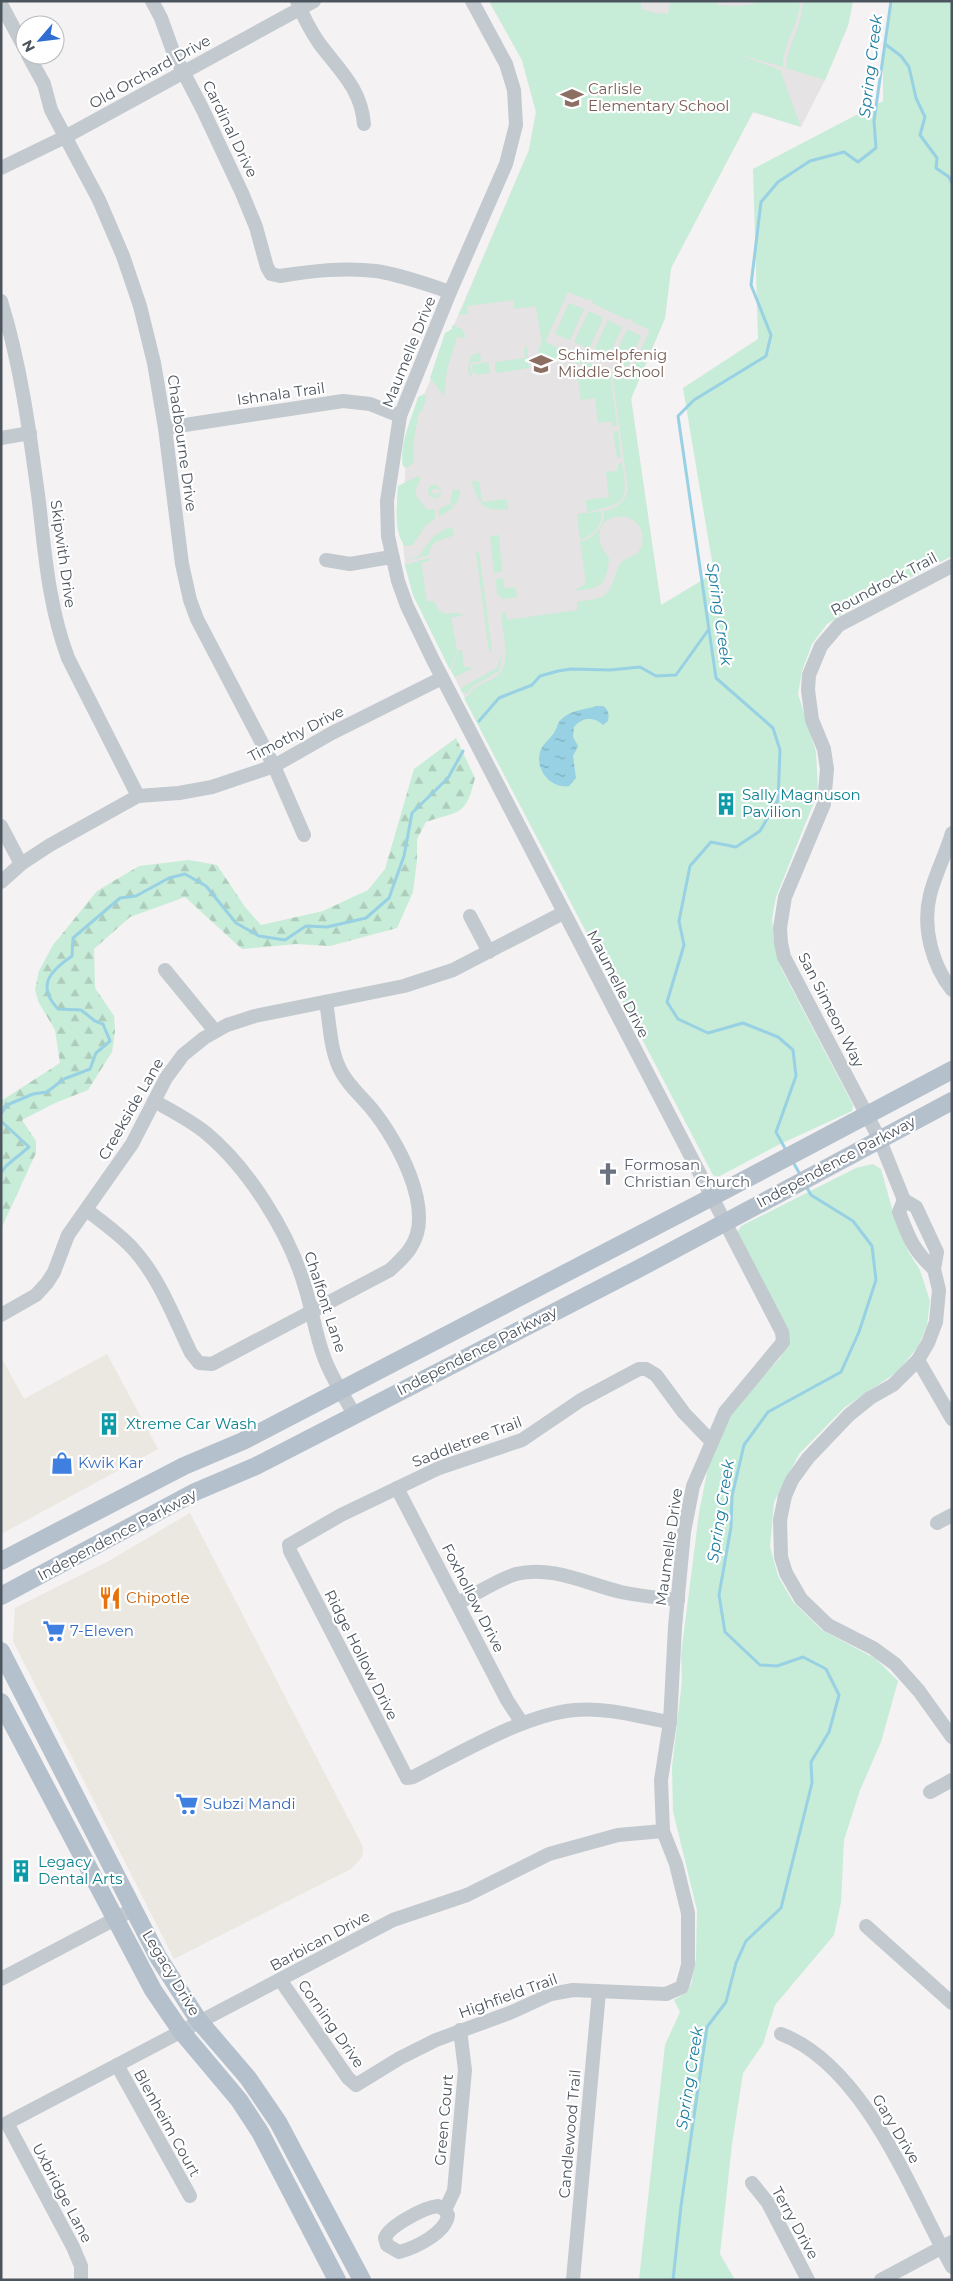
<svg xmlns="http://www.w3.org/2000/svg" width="953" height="2281" font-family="Montserrat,sans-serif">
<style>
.commercial{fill:#eae8e0}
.education{fill:#e5e3e3}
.green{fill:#c7ecd7}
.forest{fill:url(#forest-firs)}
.water{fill:url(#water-ripples)}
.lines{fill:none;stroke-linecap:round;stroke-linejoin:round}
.stream{stroke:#98d1e4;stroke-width:3}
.minor{stroke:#c2c9cf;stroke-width:14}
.major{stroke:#b5c0cd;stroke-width:18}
.labels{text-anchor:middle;stroke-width:4.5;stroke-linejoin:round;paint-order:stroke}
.street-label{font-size:15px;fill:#4c545e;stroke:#fff}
.education-label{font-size:15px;fill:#785e54;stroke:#fff;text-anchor:start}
.culture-label{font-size:15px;fill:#0d838f;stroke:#fff;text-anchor:start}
.worship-label{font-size:15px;fill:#5b616d;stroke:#fff;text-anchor:start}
.shop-label{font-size:15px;fill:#366cbe;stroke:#fff;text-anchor:start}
.food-label{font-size:15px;fill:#c56008;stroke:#fff;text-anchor:start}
.water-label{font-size:16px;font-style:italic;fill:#1c7ea0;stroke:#fff}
</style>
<defs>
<pattern id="forest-firs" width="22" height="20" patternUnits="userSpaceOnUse" patternTransform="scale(1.25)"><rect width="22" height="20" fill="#c7ecd7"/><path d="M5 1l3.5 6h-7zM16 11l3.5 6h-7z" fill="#adccbb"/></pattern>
<pattern id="water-ripples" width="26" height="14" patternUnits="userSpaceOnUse" patternTransform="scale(1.25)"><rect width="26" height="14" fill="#98d1e4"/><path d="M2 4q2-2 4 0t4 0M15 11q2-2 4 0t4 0" fill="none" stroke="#7eacbc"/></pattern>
</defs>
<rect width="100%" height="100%" fill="#f4f2f2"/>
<!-- commercial -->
<g class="commercial">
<polygon points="107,1354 158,1449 1,1534 1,1357 24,1399"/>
<polygon points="190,1513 363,1847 362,1857 351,1869 174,1959 13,1641 15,1608 107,1562"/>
</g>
<!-- education -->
<polygon class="education" points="489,1 853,1 848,26 825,80 801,127 753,112 671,268 665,318 631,398 661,605 465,698 413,595 405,565 402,532 406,457 420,404 529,150 536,112 522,60"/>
<!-- green -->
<g class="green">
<path d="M489,1h153l-1,8 18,5 1,-1 8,1 2,-13h48l-1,4 20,1 17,-2v-3h46c-1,26 -18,44 -17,66l-45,-13 42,16 21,57 -48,-15 -82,156 -6,50 -34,81 30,206 53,-32 -31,-185 75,-49 -5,-170 130,-68v-44l8,-56h61v555l-93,48 -32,20 -15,20 -10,27 -4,23 18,58 2,40 -42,105 -4,22 2,22 7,27 72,137 -1,6 -76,35 -58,31 -5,-2 -249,-477c6,-2 6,-7 11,-10 6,-5 15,-7 21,-11 19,-15 4,-45 6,-64l4,-1 1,8 70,-10v-8c34,-5 30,-5 42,-36 4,-10 18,-7 22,-19 12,-37 -48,-42 -41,-5 1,7 7,11 9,17 -3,28 -9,29 -35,32l12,-8 -6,-41c15,-5 25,-15 24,-31 13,-3 21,-8 24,-22l-16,-116 15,7 23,-50 -18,-8 1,-2 -4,-2 -1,2 -36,-17 1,-2 -4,-2 -1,1 -20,-8 -23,50 38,17 -2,4 -5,1v-6l-26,3 -11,-5 -1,-7 4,-5 -6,-38 -22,3 -1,-9 -46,6 1,8 -9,1 70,-165 7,-38 -14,-52z"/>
<path d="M803,1h50l-5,24 -23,55 -39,-12c2,-25 16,-39 17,-67z"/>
<polygon points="569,303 584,309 570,340 555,334"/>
<polygon points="589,311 603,318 589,349 574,342"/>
<polygon points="608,320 622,327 608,358 594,351"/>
<polygon points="452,325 462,329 465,335 465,338 457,337 447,370 444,396 430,378 445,333 452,329"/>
<polygon points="627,329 641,336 627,367 613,360"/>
<polygon points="527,347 529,368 496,373 495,362 525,358 524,348"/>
<path d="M480,353l1,8 -11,2 2,13h-2c-3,-7 -2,-17 4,-22z"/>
<polygon points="585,361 610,372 617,425 612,426 611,421 598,423 595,398 581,400 576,367 582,366"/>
<polygon points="488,362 490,373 477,375 476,372 473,373 472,365"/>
<path d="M424,394l2,5 -4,12 -3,1 -6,33 1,15 -1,3 -7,5 -3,-2c-4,-23 9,-48 15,-69z"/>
<polygon points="618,431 621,458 617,458 613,432"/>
<path d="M622,463c7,40 3,41 -35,49l-1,-12 23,-3 -3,-25 12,-1v-7z"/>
<path d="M418,476l3,3 -4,7 -2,8 11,15 9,1v9l-10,7 -12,19 -8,1c-12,-14 -8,-42 -7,-60z"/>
<path d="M479,481l3,21 25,-3 1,10c-24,3 -30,-5 -36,-27z"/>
<polygon points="431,485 436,485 441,489 433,489 431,491 434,495 442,491 438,498 433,498 429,495 428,489"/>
<polygon points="460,489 459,497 455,506 450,502 453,490"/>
<polygon points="449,504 454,507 439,517 439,509"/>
<path d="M601,511c2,15 -7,24 -21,29l-3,-26z"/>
<path d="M448,528l5,1 1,6c-11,6 -23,3 -25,20l-23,6 13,-5 15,-20z"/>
<polygon points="499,535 502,572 494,573 490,536"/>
<polygon points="479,552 492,651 489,651 476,553"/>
<path d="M429,558v3l-8,2 6,38h7c8,22 18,7 30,14l-13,3 6,32 -7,20 -37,-75 -8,-30z"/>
<polygon points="503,578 504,588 515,587 517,597 503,599 497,594 496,579"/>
<polygon points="458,650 462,650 464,667 471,667 471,669 455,677 451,671"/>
<polygon points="503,651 499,671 473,686 466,694 464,692 462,693 461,689 463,687 497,668"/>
<polygon points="873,1164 881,1169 896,1223 908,1251 920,1270 930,1301 927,1325 918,1347 897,1372 845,1407 799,1454 774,1502 770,1547 778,1576 793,1602 822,1630 876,1659 898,1681 881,1742 860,1790 844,1840 841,1902 834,1935 775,2005 763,2044 743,2073 732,2144 720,2254 735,2280 639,2280 665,2045 680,2012 674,2000 687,1992 691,1985 696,1958 697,1910 673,1811 672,1767 682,1681 681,1655 699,1513 711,1452 727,1421 742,1399 780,1358 789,1340 737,1233 741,1226 856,1168"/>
</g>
<!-- forest -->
<path class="forest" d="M456,738l19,40c-10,39 -14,32 -49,44l-9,17v21l-4,32 -16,36 -67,18 -34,-2 -54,5 -57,-52 -55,20 -36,32 1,39 19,28 1,16 -3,20 -24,38 -33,13 -33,17 14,21v12l-35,76v-128l59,-38 -5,-33 -16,-27 -4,-13 4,-19 14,-26 44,-54 42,-25 50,-6 28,5 28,42 16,18 62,-14 45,-21 17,-21 29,-100z"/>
<!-- water -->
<path class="water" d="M597,706h6c6,4 6,8 5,15l-5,4c-10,-9 -20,-8 -29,2l-1,10 5,9 -5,10 3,22 -7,8c-18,3 -34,-16 -29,-34 3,-9 9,-12 14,-19 2,-3 3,-7 5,-11 9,-12 25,-12 38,-16z"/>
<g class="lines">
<!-- stream -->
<g class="stream">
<polyline points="885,44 901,56 909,67 916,98 925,117 920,135 937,158 936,168 949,177 952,183"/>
<polyline points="479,721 499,698 532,685 540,676 558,671 571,669 610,670 640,667 656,676 676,675 709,629"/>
<path d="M1,1114l6,-9 26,-11 14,-2 17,-13 26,-10 6,-16 14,-12 -7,-17 -8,-3 -14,-11 -23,-1c-22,-23 -8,-38 14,-53l1,-18 47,-40 16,-2 33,-18 16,-4 21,12 30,37 23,13 26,4 21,-14 21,1 39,-9 23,-20 15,-42 8,-43 36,-35 15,-27"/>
<polyline points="1,1121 29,1147 6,1166 1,1173"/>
<polyline points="787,1152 776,1132 796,1076 793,1050 778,1037 743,1023 708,1033 678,1019 667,1002 684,945 679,921 690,866 711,842 736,847 760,831 778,800 780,750 773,728 716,678 678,416 694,400 766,356 771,335 751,285 761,202 778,182 810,161 844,152 858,162 876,148 874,121 891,1"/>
<polyline points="793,1162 801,1176"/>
<polyline points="673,2280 681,2206 707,2027 726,2002 736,1963 746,1941 781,1908 812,1783 811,1762 829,1732 839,1695 826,1669 803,1657 777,1666 760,1665 725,1632 719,1595 731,1527 732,1496 744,1445 768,1412 841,1372 859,1332 876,1280 872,1246 853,1221 811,1195 806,1186"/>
</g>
<!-- minor -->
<g class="minor">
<path d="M152,1l9,17 13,36 29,56 39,83 14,34 11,40 4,7 9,2c32,-5 64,-9 96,-5 26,4 50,13 74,21"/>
<path d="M297,1c6,15 13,29 22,42 20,27 42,45 45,81"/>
<polyline points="1,4 25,49"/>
<polyline points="28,55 44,84 51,110 99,200 123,256 140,306 154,363 165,428 182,564 190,600 197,619 274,766 304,835"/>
<polyline points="1,168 65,137 314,1"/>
<path d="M1,301c20,64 29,134 38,201 6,53 10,105 29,156l70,138"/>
<polyline points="165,428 343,401 370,404 400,416"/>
<polyline points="1,438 30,433"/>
<polyline points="326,560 350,564 391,557"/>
<polyline points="952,566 839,625 821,646 809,675 808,690 812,720 824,749 827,769 824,804 785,897 780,928 781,943 784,957 879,1138 904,1200 916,1207 937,1252 934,1269 939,1290 936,1322 928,1343 918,1360 893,1385 870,1398 849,1415 808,1458 792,1480 785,1496 780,1520 781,1557 786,1573 801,1599 828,1625 873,1648 895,1664 919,1691 952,1737"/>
<polyline points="1,826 21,864"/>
<path d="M952,833c-6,21 -17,41 -22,62 -8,32 2,70 22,95"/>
<polyline points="1,882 21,864 50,845 138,796 179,793 212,787 274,766 332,733 442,678"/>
<polyline points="470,916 489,952"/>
<polyline points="165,970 215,1031"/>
<path d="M154,1101c18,10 36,19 52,32 42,35 82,98 98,151 8,24 11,49 20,73 7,20 20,39 30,57"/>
<path d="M904,1200l-5,12c10,26 14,38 35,57"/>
<path d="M87,1210c16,13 34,25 47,40 26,29 40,68 57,103l8,10 13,1 178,-94c7,-7 16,-14 21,-23 25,-38 -15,-109 -40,-139 -10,-12 -21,-21 -29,-35 -12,-20 -12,-49 -16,-71"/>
<polyline points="1,1315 36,1295 47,1283 54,1272 68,1235 132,1144 166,1078 183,1055 204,1038 227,1025 255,1016 404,986 453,970 563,913"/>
<polyline points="918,1360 952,1419"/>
<polyline points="397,1488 507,1700 522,1723"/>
<polyline points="937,1523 952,1515"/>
<path d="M458,1603c19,-9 38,-23 58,-29 36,-9 71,10 105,18 19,4 38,6 57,8"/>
<path d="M670,1722c-30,-5 -64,-15 -95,-12 -50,4 -116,44 -162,67l-6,1 -117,-227 -1,-6 52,-30 98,-47 83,-28 59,-40 58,-31h7l10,6 28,38 27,28"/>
<polyline points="930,1792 952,1780"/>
<polyline points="866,1926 952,2003"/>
<polyline points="1,1979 134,1909"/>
<polyline points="281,1981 348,2078 356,2085 400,2058 436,2040 512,2012 551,1994 573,1990 666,1994 682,1987 688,1965 688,1913 676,1864 663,1831 661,1780 670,1722 675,1627 684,1532 693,1486 725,1412 783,1342 782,1332 433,660 407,606 398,581 388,536 387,501 400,416 450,292 506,164 516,125 514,90 506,64 472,1"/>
<path d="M781,2034c84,32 130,158 171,233"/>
<polyline points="117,2065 190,2196"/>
<polyline points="752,2183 768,2203 808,2280"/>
<path d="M438,2206l7,4 3,5c-2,18 -33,33 -49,37l-12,-7 -2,-7c4,-12 40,-31 53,-32z"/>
<polyline points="445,2210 454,2191 465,2070 460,2030"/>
<polyline points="81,2280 81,2266 73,2247 7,2123 393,1920 467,1895 549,1854 618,1835 663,1831"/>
<polyline points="573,2280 599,1992"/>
<polyline points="881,2280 952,2242"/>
</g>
<!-- major -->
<g class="major">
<polyline points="1,1561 184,1466 243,1441 712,1197 952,1070"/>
<polyline points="1,1596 195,1492 256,1466 640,1268 952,1101"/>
<polyline points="1,1651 158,1957 199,2021 248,2078 278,2122 362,2280"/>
<polyline points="1,1702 153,1990 181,2031 239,2100 260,2132 337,2280"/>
</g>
</g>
<!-- icons -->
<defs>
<symbol id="school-bare" viewBox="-9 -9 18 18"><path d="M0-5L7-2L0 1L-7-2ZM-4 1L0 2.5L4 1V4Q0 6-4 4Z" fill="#8d6e63" stroke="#fff" stroke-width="2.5" paint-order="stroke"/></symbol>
<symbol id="building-bare" viewBox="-9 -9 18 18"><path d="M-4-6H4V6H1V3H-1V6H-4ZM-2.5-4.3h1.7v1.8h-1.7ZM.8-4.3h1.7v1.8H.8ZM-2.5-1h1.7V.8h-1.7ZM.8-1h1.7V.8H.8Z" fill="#0f9aa8" stroke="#fff" stroke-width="2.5" paint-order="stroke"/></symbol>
<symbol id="church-bare" viewBox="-9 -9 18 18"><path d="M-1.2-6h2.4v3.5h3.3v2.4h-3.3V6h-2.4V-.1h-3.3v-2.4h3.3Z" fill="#6b7280" stroke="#fff" stroke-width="2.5" paint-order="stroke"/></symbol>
<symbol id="shop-bare" viewBox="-9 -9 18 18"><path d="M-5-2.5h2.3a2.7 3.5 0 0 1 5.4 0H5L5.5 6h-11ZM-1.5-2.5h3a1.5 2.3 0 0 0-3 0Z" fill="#3f7fe0" stroke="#fff" stroke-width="2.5" paint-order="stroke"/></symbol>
<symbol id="restaurant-bare" viewBox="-9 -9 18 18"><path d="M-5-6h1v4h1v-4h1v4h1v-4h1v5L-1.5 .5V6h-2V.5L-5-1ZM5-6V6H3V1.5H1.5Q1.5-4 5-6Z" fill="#e8710a" stroke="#fff" stroke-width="2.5" paint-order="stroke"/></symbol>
<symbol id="supermarket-bare" viewBox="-9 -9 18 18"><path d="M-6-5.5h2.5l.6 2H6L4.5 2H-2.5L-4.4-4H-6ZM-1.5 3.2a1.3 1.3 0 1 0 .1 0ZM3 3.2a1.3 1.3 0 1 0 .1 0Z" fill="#3f7fe0" stroke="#fff" stroke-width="2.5" paint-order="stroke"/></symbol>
</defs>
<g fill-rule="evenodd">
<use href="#school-bare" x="556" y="82" width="32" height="32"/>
<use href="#school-bare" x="525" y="348" width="32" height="32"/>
<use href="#building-bare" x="710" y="788" width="32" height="32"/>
<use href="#church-bare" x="592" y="1158" width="32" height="32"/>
<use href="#building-bare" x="93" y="1408" width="32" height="32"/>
<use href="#shop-bare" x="46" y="1447" width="32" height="32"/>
<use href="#restaurant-bare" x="94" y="1582" width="32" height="32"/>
<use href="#supermarket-bare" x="38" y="1615" width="32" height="32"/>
<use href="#supermarket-bare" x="171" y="1788" width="32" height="32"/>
<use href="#building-bare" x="5" y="1855" width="32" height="32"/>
</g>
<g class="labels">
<!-- street labels -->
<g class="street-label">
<text transform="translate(150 72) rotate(-29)" y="5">Old Orchard Drive</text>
<text transform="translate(230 129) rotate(64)" y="5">Cardinal Drive</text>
<text transform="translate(409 352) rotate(-68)" y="5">Maumelle Drive</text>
<text transform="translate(281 394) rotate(-8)" y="5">Ishnala Trail</text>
<text transform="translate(182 443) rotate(82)" y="5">Chadbourne Drive</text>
<text transform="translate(63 554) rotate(82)" y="5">Skipwith Drive</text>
<text transform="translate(884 584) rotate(-28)" y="5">Roundrock Trail</text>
<text transform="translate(296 734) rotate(-27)" y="5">Timothy Drive</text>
<text transform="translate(618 984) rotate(63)" y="5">Maumelle Drive</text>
<text transform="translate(831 1010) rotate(63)" y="5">San Simeon Way</text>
<text transform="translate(131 1109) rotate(-60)" y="5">Creekside Lane</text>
<text transform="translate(836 1162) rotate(-28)" y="5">Independence Parkway</text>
<text transform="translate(325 1302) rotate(72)" y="5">Chalfont Lane</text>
<text transform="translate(477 1351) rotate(-27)" y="5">Independence Parkway</text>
<text transform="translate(467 1442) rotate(-21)" y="5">Saddletree Trail</text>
<text transform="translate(117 1535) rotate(-28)" y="5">Independence Parkway</text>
<text transform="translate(669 1547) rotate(-82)" y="5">Maumelle Drive</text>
<text transform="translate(473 1598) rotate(63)" y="5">Foxhollow Drive</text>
<text transform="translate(361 1655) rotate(63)" y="5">Ridge Hollow Drive</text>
<text transform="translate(320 1941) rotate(-28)" y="5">Barbican Drive</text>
<text transform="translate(171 1973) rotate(59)" y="5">Legacy Drive</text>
<text transform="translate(508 1996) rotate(-20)" y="5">Highfield Trail</text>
<text transform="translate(331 2024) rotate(55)" y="5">Corning Drive</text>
<text transform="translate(444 2120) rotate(-85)" y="5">Green Court</text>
<text transform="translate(167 2123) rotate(61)" y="5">Blenheim Court</text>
<text transform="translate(896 2129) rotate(59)" y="5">Gary Drive</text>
<text transform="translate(570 2134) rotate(-85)" y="5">Candlewood Trail</text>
<text transform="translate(62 2193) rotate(62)" y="5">Uxbridge Lane</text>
<text transform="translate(795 2223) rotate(61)" y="5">Terry Drive</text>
</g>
<!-- education labels -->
<g class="education-label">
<text x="588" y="94">Carlisle<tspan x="588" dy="17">Elementary School</tspan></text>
<text x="558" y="360">Schimelpfenig<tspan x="558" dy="17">Middle School</tspan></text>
</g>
<!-- culture labels -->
<g class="culture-label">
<text x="742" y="800">Sally Magnuson<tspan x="742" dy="17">Pavilion</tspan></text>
<text x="126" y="1429">Xtreme Car Wash</text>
<text x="38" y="1867">Legacy<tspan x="38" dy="17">Dental Arts</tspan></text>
</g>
<!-- worship labels -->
<g class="worship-label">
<text x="624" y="1170">Formosan<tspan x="624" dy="17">Christian Church</tspan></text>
</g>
<!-- shop labels -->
<g class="shop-label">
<text x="78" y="1468">Kwik Kar</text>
<text x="70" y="1636">7-Eleven</text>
<text x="203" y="1809">Subzi Mandi</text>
</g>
<!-- food labels -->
<g class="food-label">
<text x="126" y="1603">Chipotle</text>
</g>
<!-- water labels -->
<g class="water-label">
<text transform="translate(870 66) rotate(-83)" y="6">Spring Creek</text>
<text transform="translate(720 614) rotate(82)" y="6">Spring Creek</text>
<text transform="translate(720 1511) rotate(-81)" y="6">Spring Creek</text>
<text transform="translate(689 2078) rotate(-81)" y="6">Spring Creek</text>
</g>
</g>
<!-- border -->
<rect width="953" height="2281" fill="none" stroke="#4c545e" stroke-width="5"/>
<!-- north arrow -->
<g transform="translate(40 40) rotate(242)"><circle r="24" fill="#ffffff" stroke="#b7bbbf"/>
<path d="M0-4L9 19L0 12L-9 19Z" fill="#2e6ed2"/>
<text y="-8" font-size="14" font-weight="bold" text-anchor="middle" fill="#4c545e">N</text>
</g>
</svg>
